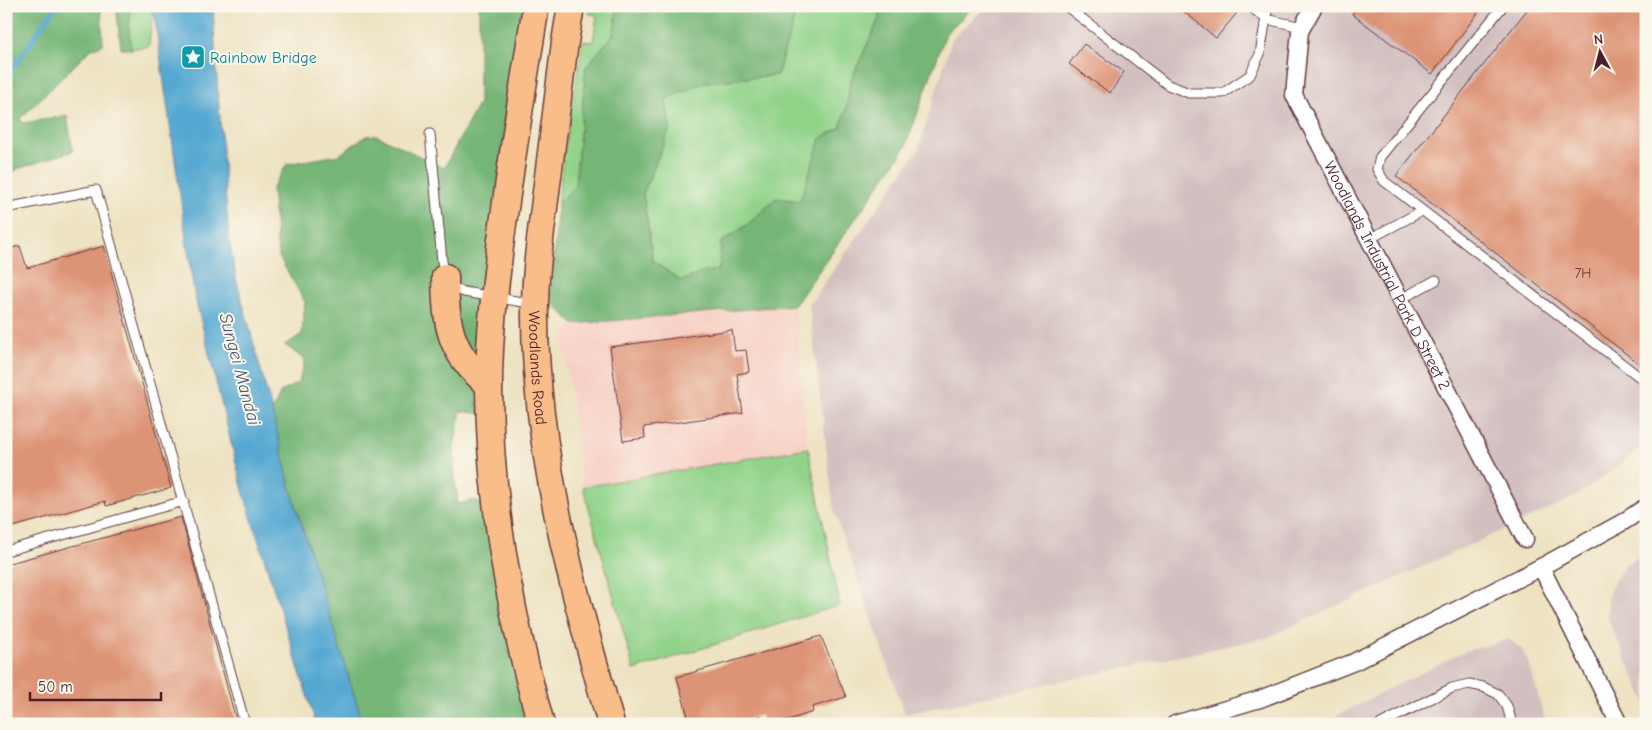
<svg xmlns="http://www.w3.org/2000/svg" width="1652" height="730" font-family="'Comic Neue',sans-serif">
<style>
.built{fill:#f7d1c6}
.industrial{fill:#d2bfbf}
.green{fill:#92d38a;stroke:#6e795a}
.forest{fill:#75b576;stroke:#606a50}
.water{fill:#55a8d1;stroke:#50647e}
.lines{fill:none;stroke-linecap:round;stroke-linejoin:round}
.stream{stroke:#55a8d1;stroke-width:5}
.building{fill:#dd9374}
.service-casing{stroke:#623c42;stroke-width:11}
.minor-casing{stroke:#623c42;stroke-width:19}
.primary-casing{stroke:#623c42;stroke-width:29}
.service{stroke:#fff;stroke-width:9}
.minor{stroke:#fff;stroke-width:16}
.primary{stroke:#f8bd88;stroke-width:26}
.labels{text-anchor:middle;stroke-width:4;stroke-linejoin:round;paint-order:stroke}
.number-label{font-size:14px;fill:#6f3c3d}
.culture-label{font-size:16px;fill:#0d838f;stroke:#fbf7ec;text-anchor:start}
.street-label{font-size:16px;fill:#4a1f2b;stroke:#fbf7ec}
.water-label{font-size:18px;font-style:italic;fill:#4e566d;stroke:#fbf7ec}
</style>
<rect width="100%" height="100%" fill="#fbf7ec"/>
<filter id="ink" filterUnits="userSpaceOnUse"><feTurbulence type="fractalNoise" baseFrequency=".02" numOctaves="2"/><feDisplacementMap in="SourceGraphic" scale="10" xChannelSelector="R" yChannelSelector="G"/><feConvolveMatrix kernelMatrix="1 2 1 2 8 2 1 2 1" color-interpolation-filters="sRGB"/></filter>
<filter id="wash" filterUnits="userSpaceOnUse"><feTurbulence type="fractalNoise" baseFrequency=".0096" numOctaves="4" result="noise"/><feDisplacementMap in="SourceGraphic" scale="20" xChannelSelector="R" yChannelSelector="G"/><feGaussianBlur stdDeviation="1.12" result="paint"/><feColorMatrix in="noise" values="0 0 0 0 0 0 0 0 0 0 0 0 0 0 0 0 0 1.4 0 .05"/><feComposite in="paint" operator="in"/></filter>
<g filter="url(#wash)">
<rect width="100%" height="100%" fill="#ede2c1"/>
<!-- built -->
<polygon class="built" points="795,305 808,448 583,487 562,334 573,324"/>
<!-- industrial -->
<g class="industrial">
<polygon points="987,6 1646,6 1646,440 1634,454 1575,497 1266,638 905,714 834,511 809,305 918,150 952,39"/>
<polygon points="1646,553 1646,702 1613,631 1607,616 1608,596 1615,580 1625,565"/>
<polygon points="1508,639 1522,649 1530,666 1546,724 1320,724 1463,652"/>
</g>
<!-- green -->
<g class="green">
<polygon points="131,6 153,6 149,46 131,49 129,31"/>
<polygon points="591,6 618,6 613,35 586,67 575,186 558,203 563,159 583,41 593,42 597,15 589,14"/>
<polygon points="798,6 877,6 879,19 850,82 847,107 840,128 821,138 800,201 776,198 747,225 721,242 719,270 704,272 681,281 653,261 643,194 670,128 666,99 706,82 777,75"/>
<polygon points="808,448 840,605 634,670 583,487"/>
</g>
<!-- forest -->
<g class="forest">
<polygon points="15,6 101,6 103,44 90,50 20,119 23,123 67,116 73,151 17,169 6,180 6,18"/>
<polygon points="116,6 131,6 129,31 131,49 121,49"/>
<polygon points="479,6 524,7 484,414 461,411 454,446 455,482 458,504 475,500 488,508 533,724 363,724 290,487 272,411 281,392 299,382 305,360 285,345 302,334 305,302 278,255 272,188 287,164 339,155 366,136 376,135 444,168 479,103"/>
<polygon points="618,6 798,6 777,75 706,82 666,99 670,128 643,194 653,261 681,281 704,272 719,270 721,242 747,225 776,198 800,201 821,138 840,128 847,107 850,82 879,19 877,6 974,6 946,33 905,148 795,305 573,324 550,300 558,203 575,186 586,67 613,35"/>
</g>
<!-- water -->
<polygon class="water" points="153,6 213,6 216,65 229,241 236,278 272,411 290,487 363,724 316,724 243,491 194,293"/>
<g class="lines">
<!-- stream -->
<polyline class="stream" points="6,78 56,6"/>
</g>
<g id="blocks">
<!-- building -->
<g class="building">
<polygon points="1177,6 1228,6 1237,13 1216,38"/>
<polygon points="1358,6 1483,6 1432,74 1352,14"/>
<polygon points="1530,6 1646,6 1646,369 1396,176"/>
<polygon points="1084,44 1124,72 1110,93 1069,64"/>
<polygon points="20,246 27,268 104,246 171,488 106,506 105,501 6,529 6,249"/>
<polygon points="732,330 735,351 746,350 749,372 737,374 743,413 644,427 645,438 623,441 610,347"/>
<polygon points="181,517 237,724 139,724 139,719 122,724 6,724 6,564"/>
<polygon points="821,636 846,697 812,707 813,712 775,724 763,724 761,715 734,724 690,724 677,677"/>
</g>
</g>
</g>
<g filter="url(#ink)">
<use href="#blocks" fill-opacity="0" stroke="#623c42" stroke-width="1"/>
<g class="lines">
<defs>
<g id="service">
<polyline points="1066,6 1168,85 1189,93 1223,93 1250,75 1260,54 1268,6"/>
<polyline points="1250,6 1266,19 1302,27"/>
<polyline points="1503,6 1380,157 1377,169 1384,181 1646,382"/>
<path d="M430,134l12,127c3,17 4,26 22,31l70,12"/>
<polyline points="6,208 96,190 245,724"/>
<polyline points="1369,239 1422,211"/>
<polyline points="1401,299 1436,280"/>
<polyline points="6,551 184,501"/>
<polyline points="1381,724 1452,688 1469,684 1483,687 1498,694 1507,706 1512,724"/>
</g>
<g id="minor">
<path id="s1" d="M1314,6l-14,25 -6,64 231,444"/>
<polyline points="1541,567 1619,724"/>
<polyline points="1175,724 1260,699 1354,662 1541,567 1623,522 1646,507"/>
</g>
<g id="primary">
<path d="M536,6c-14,86 -28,172 -38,258 -5,40 -9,80 -9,121 0,114 21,229 52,339"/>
<path id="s2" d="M571,6l-6,36c-7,53 -13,105 -20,158 -5,40 -11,80 -10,120 1,138 39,272 76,404"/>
<path d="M445,277c1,48 4,76 44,108"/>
</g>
</defs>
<!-- service casing -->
<use href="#service" class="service-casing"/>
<!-- minor casing -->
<use href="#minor" class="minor-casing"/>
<!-- primary casing -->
<use href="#primary" class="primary-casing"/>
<!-- service -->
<use href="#service" class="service"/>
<!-- minor -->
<use href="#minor" class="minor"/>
<!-- primary -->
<use href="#primary" class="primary"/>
</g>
</g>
<!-- icons -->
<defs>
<symbol id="sight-square" viewBox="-11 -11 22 22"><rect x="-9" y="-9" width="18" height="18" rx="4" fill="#0f9aa8" stroke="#fbf7ec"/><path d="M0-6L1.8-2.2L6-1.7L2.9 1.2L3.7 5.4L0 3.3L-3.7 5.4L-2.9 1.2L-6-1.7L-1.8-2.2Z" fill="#fff"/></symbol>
</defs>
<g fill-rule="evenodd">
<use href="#sight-square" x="179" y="43" width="28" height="28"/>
</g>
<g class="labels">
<!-- number labels -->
<g class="number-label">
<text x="1583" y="278">7H</text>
</g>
<!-- culture labels -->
<g class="culture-label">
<text x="210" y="63">Rainbow Bridge</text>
</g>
<!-- street labels -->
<g class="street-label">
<text dy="6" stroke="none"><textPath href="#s1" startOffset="296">Woodlands Industrial Park D Street 2</textPath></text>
<text dy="6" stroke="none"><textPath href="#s2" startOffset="364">Woodlands Road</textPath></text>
</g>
<!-- water labels -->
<g class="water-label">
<text transform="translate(240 369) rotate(75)" y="6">Sungei Mandai</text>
</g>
</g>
<!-- margin -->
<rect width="1652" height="730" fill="none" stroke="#fbf7ec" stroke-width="25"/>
<!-- north arrow -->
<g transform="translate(1600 52) rotate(353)" stroke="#fbf7ec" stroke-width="4" paint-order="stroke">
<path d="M0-4L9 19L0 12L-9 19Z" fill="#4a1f2b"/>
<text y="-8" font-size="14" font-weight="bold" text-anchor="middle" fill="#4a1f2b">N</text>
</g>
<!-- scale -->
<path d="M30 692v8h131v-8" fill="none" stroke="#4a1f2b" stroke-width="2.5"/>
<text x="38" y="692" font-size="15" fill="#4a1f2b" stroke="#fbf7ec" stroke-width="4" paint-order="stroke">50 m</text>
</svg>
